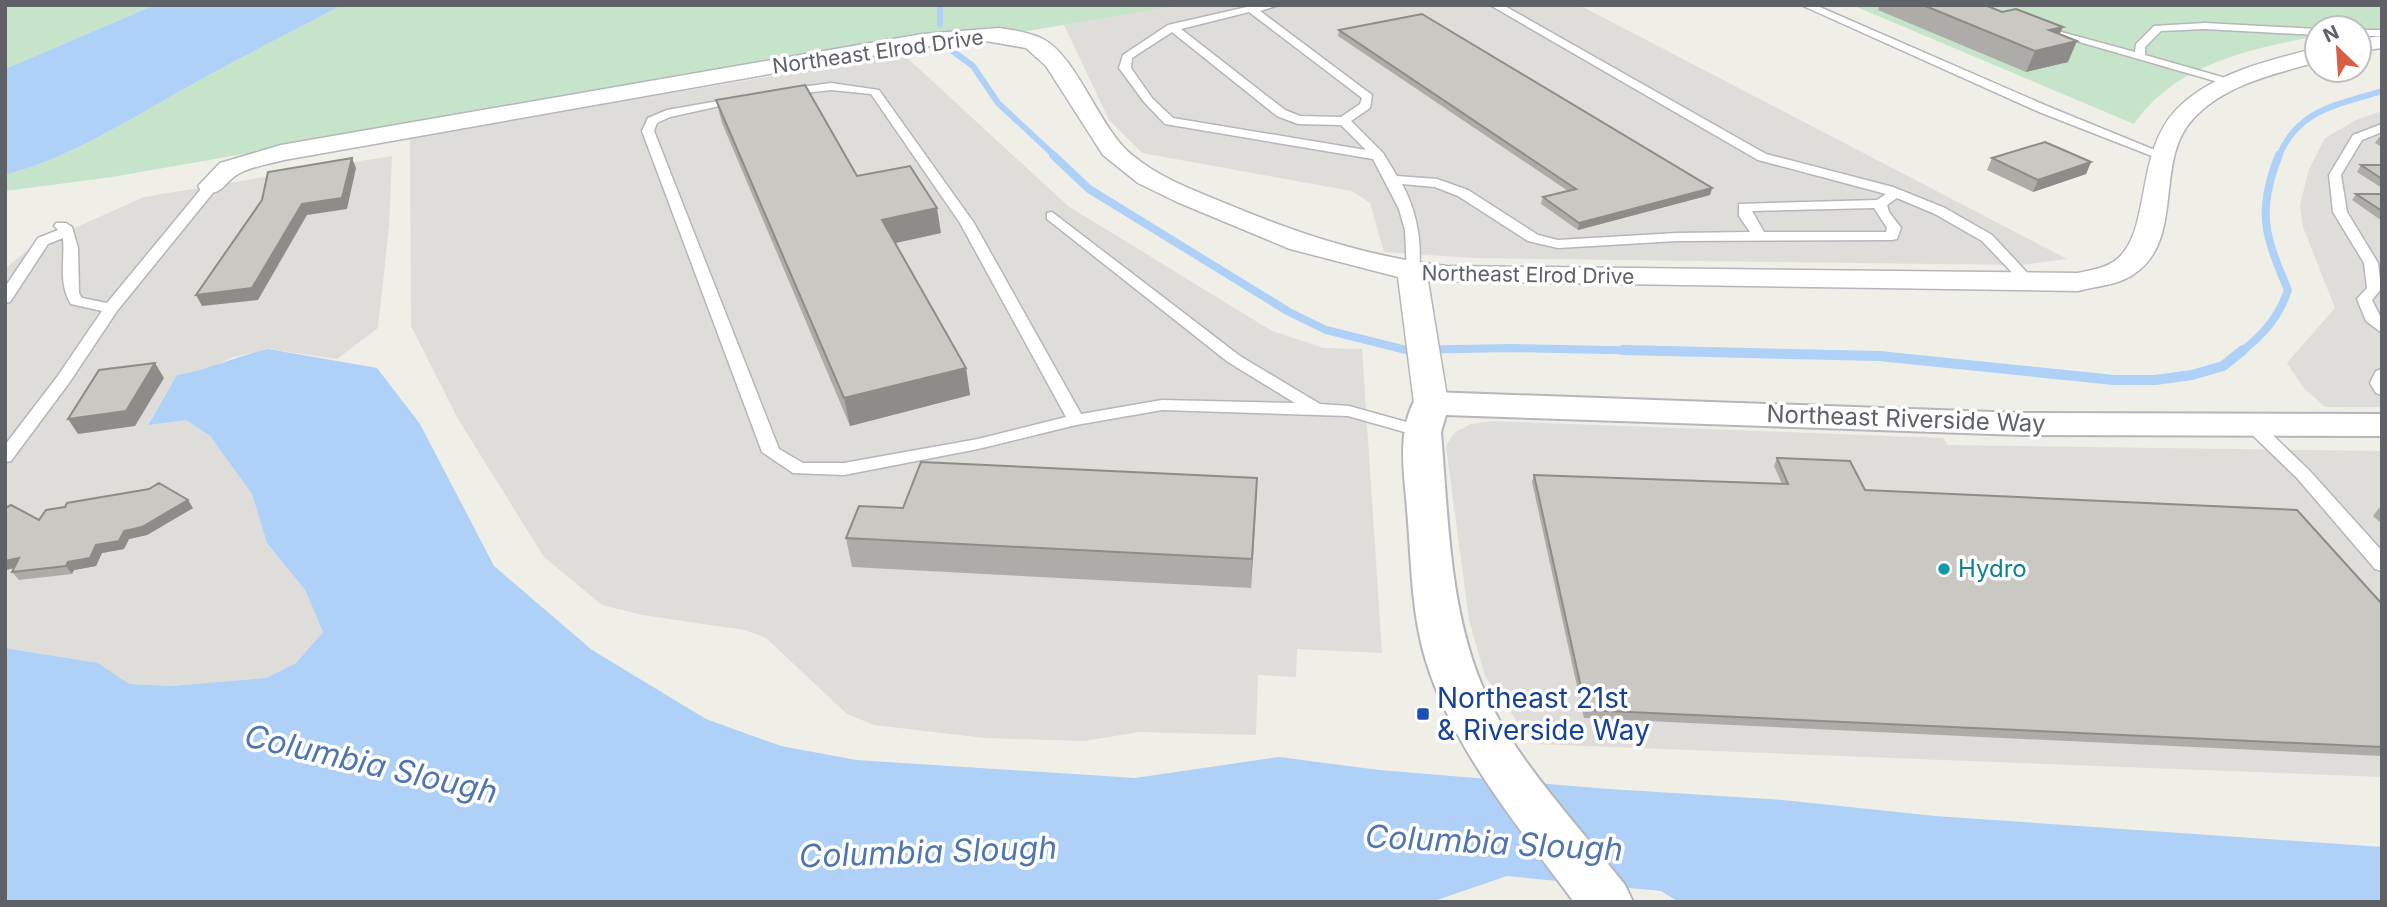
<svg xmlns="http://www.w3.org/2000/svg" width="2387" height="907" font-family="Inter,sans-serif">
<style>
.industrial{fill:#deddd9}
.green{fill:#c6e4c9}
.water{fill:#afd0f7}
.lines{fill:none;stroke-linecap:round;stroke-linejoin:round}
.stream-far2{stroke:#afd0f7;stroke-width:6}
.stream-far1{stroke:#afd0f7;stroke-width:8}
.stream{stroke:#afd0f7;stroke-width:10}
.service-casing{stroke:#b4b6ba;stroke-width:3}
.minor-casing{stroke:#b4b6ba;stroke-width:3}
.tertiary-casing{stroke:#b4b6ba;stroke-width:4}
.service{fill:#fff;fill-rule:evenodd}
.minor{fill:#fff;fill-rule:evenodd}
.tertiary{fill:#fff;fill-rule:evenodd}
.wall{fill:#aeaca8}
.shaded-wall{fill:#8d8c88}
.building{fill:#cac8c3;stroke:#8d8c88;stroke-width:2}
.culture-dot{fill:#0f9aa8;stroke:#fff;stroke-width:2.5}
.transit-dot{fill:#1a4fb4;stroke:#fff;stroke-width:2.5}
.labels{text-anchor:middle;stroke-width:7;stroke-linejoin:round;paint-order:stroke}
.far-street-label{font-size:21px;fill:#5e6165;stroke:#fff}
.street-label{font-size:24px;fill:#5e6165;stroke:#fff}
.culture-label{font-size:24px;fill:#0d838f;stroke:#fff;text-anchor:start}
.near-transit-label{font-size:28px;fill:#164399;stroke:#fff;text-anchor:start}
.near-water-label{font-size:32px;font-style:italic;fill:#5076b0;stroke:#fff}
</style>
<rect width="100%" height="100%" fill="#efeee7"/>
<!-- industrial -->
<g class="industrial">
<polygon points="1183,5 1579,5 2067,259 2021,265 1474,258 1384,252 1370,203 1352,191 1142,153 1109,120 1064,25"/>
<polygon points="903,54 1068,206 1272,331 1324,348 1362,349 1382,653 1297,649 1296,677 1258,675 1256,735 1139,732 1084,741 985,738 874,725 847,714 766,638 745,630 642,615 602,605 544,557 458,419 411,326 410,137"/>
<polygon points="2382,111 2382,407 2325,407 2303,387 2287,363 2335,308 2303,227 2300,205 2309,169 2325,138 2356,120"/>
<polygon points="392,156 389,226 378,328 337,359 268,349 233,357 207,370 177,375 148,424 186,420 210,436 252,494 267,543 305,590 323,632 296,663 266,678 172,686 128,684 98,663 5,648 5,269 43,237 77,227 144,197"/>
<polygon points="1492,421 1943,438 1948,445 2382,451 2382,777 1533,744 1485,676 1469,620 1446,446 1454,433 1471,424"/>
</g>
<!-- green -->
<g class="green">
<polygon points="10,5 155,5 5,69 5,7"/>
<path d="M342,5h841l-162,27 -326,43 -583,102 -107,14v-16c64,-17 120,-53 177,-85 53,-30 107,-57 160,-85z"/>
<path d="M1852,5h530v26l-65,-3v8c-67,13 -142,28 -183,88z"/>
</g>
<!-- water -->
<g class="water">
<path d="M155,5h187c-53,28 -107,55 -160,85 -57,32 -113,68 -177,85v-106z"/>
<path d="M268,349l109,19 43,56 74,142 98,84 114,69 75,27 75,14 279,18 144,-21 100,13 230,19 174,11 152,16 447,31v55h-703l-18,-11 -154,-15 -76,26h-1426v-254l93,15 31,21 43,2 94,-8 30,-15 27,-31 -18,-42 -38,-47 -15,-49 -42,-58 -24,-16 -38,5 29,-50c32,-5 59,-19 91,-26z"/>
</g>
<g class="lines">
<!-- stream-far2 -->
<g class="stream-far2">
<polyline points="940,5 940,24"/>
<polyline points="947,47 973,66 998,103 1055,156"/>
<path d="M2279,156c19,-47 59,-51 103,-65"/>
</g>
<!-- stream-far1 -->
<g class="stream-far1">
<polyline points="1053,155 1089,189 1289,312 1326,330 1406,350 1509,348 1704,352"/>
<path d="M2241,352c22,-17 38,-35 47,-62 -23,-54 -32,-78 -9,-135"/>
</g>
<!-- stream -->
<polyline class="stream" points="1623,350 1879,356 2114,380 2155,380 2192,375 2223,366 2243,350"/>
<defs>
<g id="service">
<path d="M1279,5l-19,6 112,84 -2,13 -19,13 32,32 14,23 40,3 31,11 70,45 20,5 119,-7 73,-1 -11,-16v-12l138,-4 9,-6 -128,-34 -268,-155h13l263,149 127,33 52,21 47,27 43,46 -2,3h-10l-41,-43 -47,-27 -38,-16 -10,7 2,7 12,16 -4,11 -5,1 -215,1 -119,7 -30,-7 -70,-45 -23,-9 -33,-3c15,28 20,57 17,88l-7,4 -5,-1 -2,-45 -6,-21 -26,-50 -208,-35 -21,-22 -25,-34 4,-13 45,-30 83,-19zM1249,12l113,86 -2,6 -19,13 -41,-1 -15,-6 -104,-81zM1172,32l105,84 21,8 43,1 25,25 -193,-32 -21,-20 -21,-30 1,-10zM1874,208l13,20 -1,4h-122l-12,-21z"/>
<polygon points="1801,5 1815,5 2047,106 2167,155 2157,158 2039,112"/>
<polygon points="2205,23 2317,29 2317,35 2205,29 2161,31 2145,47 2145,55 2236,81 2238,83 2232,86 2045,32 2050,29 2135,52 2136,44 2154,26"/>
<rect x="2359" y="30" width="23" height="6"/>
<polygon points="831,83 879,90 974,223 1081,414 1162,400 1295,403 1228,362 1047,219 1047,213 1052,212 1240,356 1320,404 1349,406 1428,428 1431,432 1422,437 1348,416 1162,410 1076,425 978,449 844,475 793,473 762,452 642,131 648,118 667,110 741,97 747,100 670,117 657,123 654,131 779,449 803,463 844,463 978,439 1066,417 960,223 871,94 831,90 786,95 780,92 786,89"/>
<polygon points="2382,124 2382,132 2362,140 2341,175 2347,212 2378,263 2381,289 2372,300 2382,320 2382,333 2366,321 2357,299 2367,288 2364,263 2333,212 2329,175 2353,135"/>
<path d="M211,182l5,1v6l-99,122 -48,72 -58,78 -6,1v-17l52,-68 45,-66 -31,-7c-13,-21 -6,-43 -8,-66l-15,6 -38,58 -5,1v-16l33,-49 20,-8 -4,-4 2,-3h10l6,4 6,21 1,45 3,5 25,5 99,-120z"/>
<polygon points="2382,369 2382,395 2376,393 2370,383 2376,371"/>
<polygon points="2252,420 2258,421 2309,470 2382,551 2382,571 2375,569 2297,478 2246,429 2243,425"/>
</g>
<g id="minor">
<path d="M999,28c14,2 29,4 42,10 36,17 57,89 91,117 26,22 59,34 90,47 74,31 145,55 225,64l631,7c12,-3 25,-4 35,-11 40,-25 20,-109 64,-153 35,-36 93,-49 140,-61v14c-43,12 -93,23 -124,57 -40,43 -7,120 -59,155 -15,11 -38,12 -56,17l-650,-10 20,122 -5,7 -12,3 -12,-3 -5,-7 -16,-126 -108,-28 -113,-47 -39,-19 -35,-28 -57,-89 -20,-18 -46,-8 -58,7 -638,113c-14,4 -31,6 -44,13 -16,8 -17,24 -38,19l-4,-6 22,-23 61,-18 641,-111z"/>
<polygon points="2382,36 2382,48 2359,51 2359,39"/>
</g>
<path id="tertiary" d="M1431,392l590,21 361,1v22l-361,-1 -575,-20 -5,17c7,83 8,173 40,251 28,70 97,142 144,202l8,17h-59c-57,-77 -128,-161 -152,-255 -11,-45 -11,-92 -15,-138 -3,-37 -11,-82 11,-114z"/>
</defs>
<!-- service casing -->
<use href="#service" class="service-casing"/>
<!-- minor casing -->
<use href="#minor" class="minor-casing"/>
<!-- tertiary casing -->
<use href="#tertiary" class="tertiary-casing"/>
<!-- service -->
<use href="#service" class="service"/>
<!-- minor -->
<use href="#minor" class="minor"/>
<!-- tertiary -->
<use href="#tertiary" class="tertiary"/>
</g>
<!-- wall -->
<g class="wall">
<polygon points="1880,5 1985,5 2002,12 2063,27 2059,34 2068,62 2026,72 1878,10"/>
<polygon points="1339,30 1712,188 1710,195 1578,230 1541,204 1543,197 1568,191 1338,36"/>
<polygon points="716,100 857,176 941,233 895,243 966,368 970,395 850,426 722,123"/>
<polygon points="2379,137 2382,137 2382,147 2375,143"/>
<polygon points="1992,158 2091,162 2086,174 2033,192 1987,170"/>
<polygon points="2361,165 2382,165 2382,188 2357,172"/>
<polygon points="2356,194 2382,194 2382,221 2352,200"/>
<polygon points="1777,458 1865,490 2382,604 2382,756 1584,718 1532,482 1534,475 1782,484 1774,466"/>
<polygon points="1257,478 1251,588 852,567 846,538 903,508"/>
<polygon points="65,507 193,508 147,535 129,539 124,549 102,553 96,566 74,570 72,574 19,580 12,572 14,568 5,570 5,508 39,520"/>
<polygon points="2379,508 2382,508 2382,524 2373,516"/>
</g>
<!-- shaded-wall -->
<g class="shaded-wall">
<polygon points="2063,27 2054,46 2077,41 2068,62 2026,72 2035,51 2049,30"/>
<polygon points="352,158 356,168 347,209 307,215 258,300 202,306 196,295 302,204"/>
<polygon points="2091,162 2086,174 2033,192 2038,180"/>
<polygon points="1712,188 1710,195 1578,230 1579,223"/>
<polygon points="937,208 941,233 886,245 882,220"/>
<polygon points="155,363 164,378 135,426 78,434 68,419"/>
<polygon points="966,368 970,395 850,426 844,398"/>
<polygon points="1257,478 1256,507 1251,588 1252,559"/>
<polygon points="188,500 193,508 147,535 129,539 124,549 102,553 96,566 74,570 72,574 66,566 68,562 96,545"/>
<polygon points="19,558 25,566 5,570 5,561"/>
</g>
<!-- building -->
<g class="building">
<polygon points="1923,5 1985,5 2002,12 2016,9 2063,27 2049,30 2077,41 2035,51"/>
<polygon points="1422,14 1712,188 1579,223 1543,197 1576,189 1339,30"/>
<polygon points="805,85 857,176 910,166 937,208 882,220 966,368 844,398 716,100"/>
<polygon points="2045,142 2091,162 2038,180 1992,158"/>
<polygon points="352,158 342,198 302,204 252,288 196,295 262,200 268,172"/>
<polygon points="2361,165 2382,165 2382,179"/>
<polygon points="2356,194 2382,194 2382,211"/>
<polygon points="155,363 126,411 68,419 99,370"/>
<polygon points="1777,458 1850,461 1865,490 2297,510 2382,604 2382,747 1586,710 1534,475 1788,484"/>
<polygon points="921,462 1257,478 1252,559 846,538 859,506 903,508"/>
<polygon points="159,483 188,500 142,527 124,531 119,541 96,545 90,558 68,562 66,566 12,572 19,558 5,561 5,508 11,505 39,520 46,510 65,507 67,503 149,489"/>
</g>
<!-- markers -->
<circle class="culture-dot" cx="1944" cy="569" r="7"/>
<rect class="transit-dot" x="1416" y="707" width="14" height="14" rx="3.5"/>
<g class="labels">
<!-- far-street labels -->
<g class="far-street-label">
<text transform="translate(878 52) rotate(-8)" y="7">Northeast Elrod Drive</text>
<text transform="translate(1528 275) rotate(1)" y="7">Northeast Elrod Drive</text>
</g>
<!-- street labels -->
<g class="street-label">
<text transform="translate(1906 419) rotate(2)" y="8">Northeast Riverside Way</text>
</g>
<!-- culture labels -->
<g class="culture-label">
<text x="1958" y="577">Hydro</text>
</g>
<!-- near-transit labels -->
<g class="near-transit-label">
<text x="1437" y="708">Northeast 21st<tspan x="1437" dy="32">&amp; Riverside Way</tspan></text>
</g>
<!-- near-water labels -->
<g class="near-water-label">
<text transform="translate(371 764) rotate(13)" y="11">Columbia Slough</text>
<text transform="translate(1494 843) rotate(3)" y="11">Columbia Slough</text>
<text transform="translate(928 852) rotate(-2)" y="11">Columbia Slough</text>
</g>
</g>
<!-- border -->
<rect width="2387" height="907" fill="none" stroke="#5e6165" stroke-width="14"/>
<!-- north arrow -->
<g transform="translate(2338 49) rotate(335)"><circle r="33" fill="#ffffff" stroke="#bfc0c1" stroke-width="2"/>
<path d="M0-5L12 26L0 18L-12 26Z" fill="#d85d43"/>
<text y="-10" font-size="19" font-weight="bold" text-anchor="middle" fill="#5e6165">N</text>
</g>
</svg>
